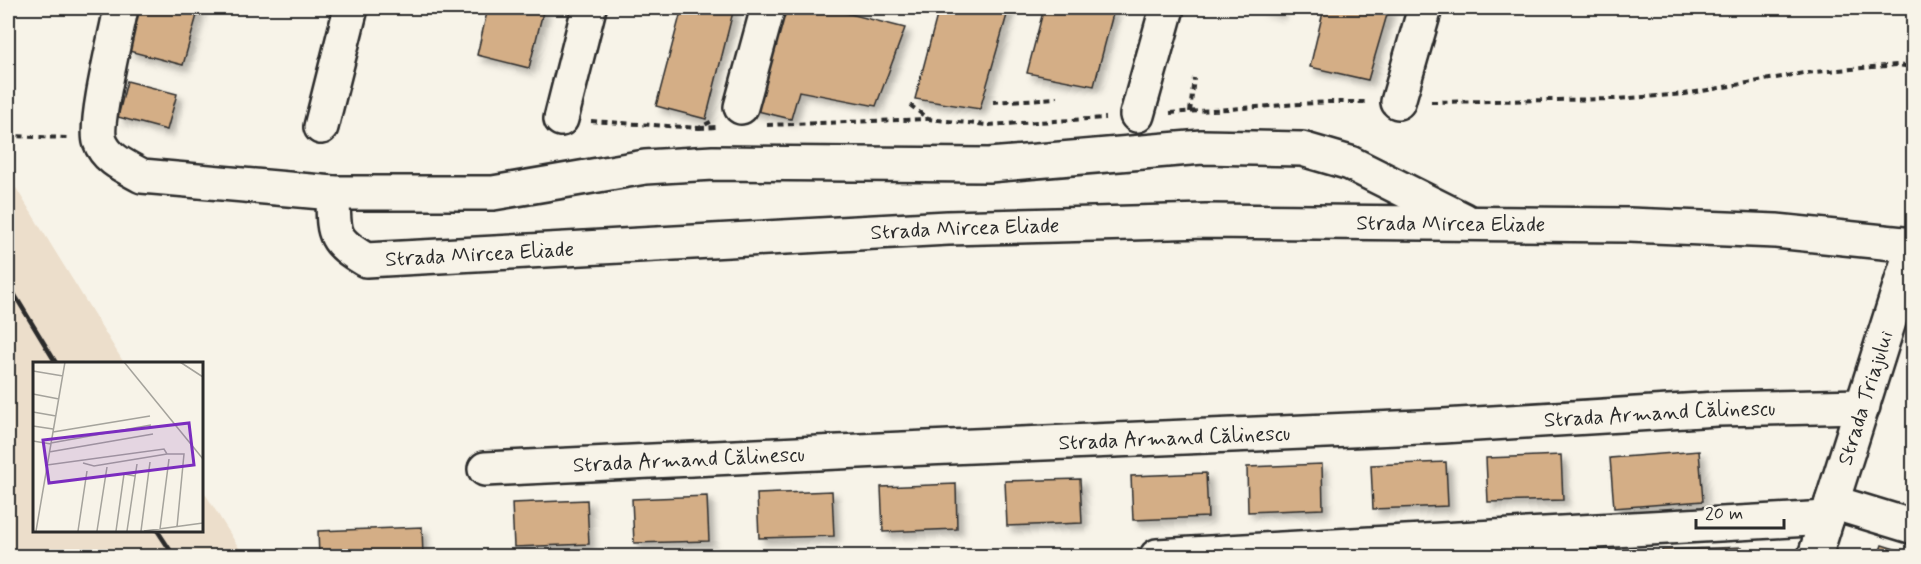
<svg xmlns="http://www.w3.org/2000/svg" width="1921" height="564" font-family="Mynerve,sans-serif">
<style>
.built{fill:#ecdecb}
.building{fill:#d4ae86;stroke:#2b2b2b;stroke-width:1.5;filter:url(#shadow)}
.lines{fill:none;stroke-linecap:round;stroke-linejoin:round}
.minor-casing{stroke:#2b2b2b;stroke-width:38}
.path{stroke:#2b2b2b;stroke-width:4;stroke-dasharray:6 4.5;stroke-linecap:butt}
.minor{stroke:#f7f3e8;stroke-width:33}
.rail{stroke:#2b2b2b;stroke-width:4.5}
.labels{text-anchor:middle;stroke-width:5;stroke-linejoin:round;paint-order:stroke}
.street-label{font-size:21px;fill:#2b2b2b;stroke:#f7f3e8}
.inset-road{fill:none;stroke:#a5a39c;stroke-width:1.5}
.view{fill:#7b2cbf;fill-opacity:0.15;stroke:#7b2cbf;stroke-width:3}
.inset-edge{fill:none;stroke:#2b2b2b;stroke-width:3}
</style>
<defs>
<filter id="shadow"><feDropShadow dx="5.5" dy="5.5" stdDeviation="3" flood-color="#0004"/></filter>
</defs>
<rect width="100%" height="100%" fill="#f7f3e8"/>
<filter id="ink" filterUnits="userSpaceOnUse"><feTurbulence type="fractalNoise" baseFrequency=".0167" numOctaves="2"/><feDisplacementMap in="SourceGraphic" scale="12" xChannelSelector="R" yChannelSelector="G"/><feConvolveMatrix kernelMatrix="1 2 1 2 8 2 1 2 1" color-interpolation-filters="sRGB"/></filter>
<g filter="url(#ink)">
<!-- built -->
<polygon class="built" points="8,175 124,363 34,363 34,530 201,530 201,487 244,556 8,556"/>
<!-- building -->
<g class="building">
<polygon points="140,8 199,8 183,65 129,51"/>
<polygon points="488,8 544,8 529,68 477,55"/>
<polygon points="682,8 734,8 706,119 656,106"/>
<polygon points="777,8 827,8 905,28 876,106 799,91 791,119 741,107"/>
<polygon points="939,8 1009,8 980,109 915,99"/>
<polygon points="1044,8 1103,8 1114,10 1094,86 1027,73"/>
<polygon points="1259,8 1281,8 1279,13"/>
<polygon points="1324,8 1389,8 1368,80 1310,67"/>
<polygon points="127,81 177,94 167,130 118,117"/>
<polygon points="1699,451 1703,501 1614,508 1610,458"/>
<polygon points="1561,455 1563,500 1488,502 1486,458"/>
<polygon points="1446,462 1448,506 1373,509 1371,465"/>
<polygon points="1322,464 1323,509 1248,512 1247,467"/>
<polygon points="1206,473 1208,517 1133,520 1131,476"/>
<polygon points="1080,479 1082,523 1007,526 1005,481"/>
<polygon points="956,484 957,529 883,532 881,487"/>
<polygon points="832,491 834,536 759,538 757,494"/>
<polygon points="707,496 709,541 634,543 632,499"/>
<polygon points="587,500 589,544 514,547 512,503"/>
<polygon points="422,527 423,556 319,556 318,531"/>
<polygon points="1882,545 1914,555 1914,556 1878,556"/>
<polygon points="1742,547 1742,556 1662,556 1662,550"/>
<polygon points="1613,554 1613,556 1533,556"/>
</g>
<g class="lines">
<defs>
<g id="minor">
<path id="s1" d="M121,8c-4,23 -27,115 -21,133 6,18 26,26 42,35l191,17c1,40 -3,46 33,67l582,-32 258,-7 423,4 147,6 137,14"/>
<polyline points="1398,102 1425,8"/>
<polyline points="741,107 768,8"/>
<polyline points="1137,115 1167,8"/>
<polyline points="561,119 589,8"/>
<polyline points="321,127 351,8"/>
<polyline points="333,193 493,193 645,167 713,163 989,165 1202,147 1302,149 1350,163 1464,220"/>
<path id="s2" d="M485,469l395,-19 563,-24 274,-17 146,-3"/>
<polyline points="1832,502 1914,527"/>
<polyline points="1157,556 1827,518"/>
<path id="s3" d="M1815,556l99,-314"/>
</g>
</defs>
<!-- minor casing -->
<use href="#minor" class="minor-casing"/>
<!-- path -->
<g class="path">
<polyline points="993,102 1057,98"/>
<polyline points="1431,102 1615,99 1685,94 1804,73 1897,65 1914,67"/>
<polyline points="910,105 928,119 987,125 1106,118"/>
<polyline points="1190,112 1194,78"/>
<polyline points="1170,113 1329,102 1369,102"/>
<polyline points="591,121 699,128 714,120"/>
<polyline points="767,125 927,119"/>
<polyline points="699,128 717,127"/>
<polyline points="8,136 69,138"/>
</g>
<!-- minor -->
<use href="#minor" class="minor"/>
<!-- rail -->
<g class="rail">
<polyline points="8,284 56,363"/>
<polyline points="157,530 174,556"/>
</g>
</g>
</g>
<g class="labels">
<!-- street labels -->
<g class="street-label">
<text dy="7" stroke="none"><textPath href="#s1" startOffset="1550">Strada Mircea Eliade</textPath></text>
<text dy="7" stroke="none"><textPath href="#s1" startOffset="1064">Strada Mircea Eliade</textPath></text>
<text dy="7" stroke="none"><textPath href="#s1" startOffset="578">Strada Mircea Eliade</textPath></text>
<text dy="7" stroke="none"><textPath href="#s3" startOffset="166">Strada Triajului</textPath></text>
<text dy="7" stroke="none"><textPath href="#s2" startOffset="1176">Strada Armand Călinescu</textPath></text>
<text dy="7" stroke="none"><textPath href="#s2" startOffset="690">Strada Armand Călinescu</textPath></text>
<text dy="7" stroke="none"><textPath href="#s2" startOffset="204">Strada Armand Călinescu</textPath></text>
</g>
</g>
<!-- overview -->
<g transform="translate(33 362)">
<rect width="170" height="170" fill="#f7f3e8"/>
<path class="inset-road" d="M91,0l79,97M147,0l23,15M0,9l30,5M0,32l26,5M0,50l23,4M0,64l20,3M20,70l97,-16M0,79l18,3M18,81l100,-18M16,90l104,-18M50,101l11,3 73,-12M14,103l117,-16 3,5h17l-7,73M127,167l9,-70M3,169l29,-169M45,169l9,-60M64,169l10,-64M83,169l8,-57 11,2M94,169l10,-67M108,169l9,-69M111,169l59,-8"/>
<path class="view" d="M156,61l5,42 -145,18 -6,-43z"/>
<rect width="170" height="170" class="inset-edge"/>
</g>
<!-- margin -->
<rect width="1921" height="564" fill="none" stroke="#f7f3e8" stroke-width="30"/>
<rect x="15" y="15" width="1891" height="534" fill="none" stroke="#2b2b2b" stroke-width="2" filter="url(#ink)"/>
<!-- scale -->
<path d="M1696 519v9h88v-9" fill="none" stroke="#2b2b2b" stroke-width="3"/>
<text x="1705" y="519" font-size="18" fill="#2b2b2b" stroke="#f7f3e8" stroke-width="4.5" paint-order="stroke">20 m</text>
</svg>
